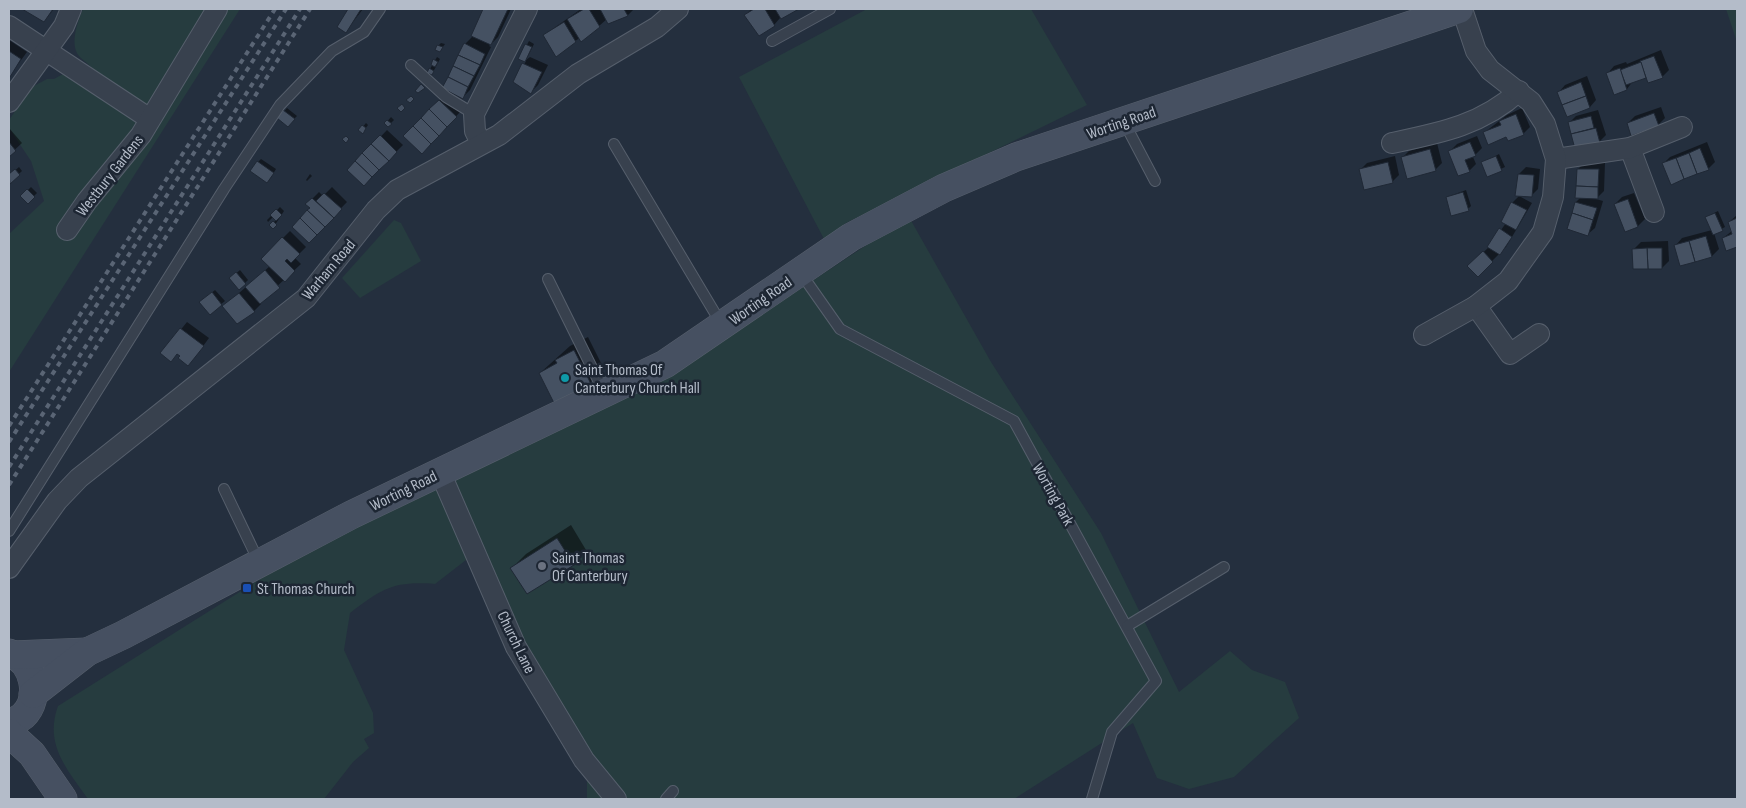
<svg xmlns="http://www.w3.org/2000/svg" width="1746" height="808" font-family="'Sofia Sans Condensed',sans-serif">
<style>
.green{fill:#263c3f}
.shadow{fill:#0007}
.building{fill:#455162;stroke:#1f2835}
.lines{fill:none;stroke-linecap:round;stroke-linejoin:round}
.lane-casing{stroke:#565f6c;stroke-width:12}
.street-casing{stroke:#565f6c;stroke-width:22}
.secondary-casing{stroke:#565f6c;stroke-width:29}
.lane{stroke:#38414e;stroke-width:10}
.street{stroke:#38414e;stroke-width:20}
.secondary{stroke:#465061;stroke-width:28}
.rail{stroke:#5a6575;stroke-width:4;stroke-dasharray:5 5;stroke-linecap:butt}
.culture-dot{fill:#0f9aa8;stroke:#1d2633;stroke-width:2}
.worship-dot{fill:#6b7280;stroke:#1d2633;stroke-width:2}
.transit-dot{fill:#1a4fb4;stroke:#1d2633;stroke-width:2}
.labels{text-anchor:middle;stroke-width:5;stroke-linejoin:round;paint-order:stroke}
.street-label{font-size:16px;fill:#b4bcc9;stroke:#1d2633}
.poi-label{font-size:16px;fill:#b4bcc9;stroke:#1d2633;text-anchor:start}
</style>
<rect width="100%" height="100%" fill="#242f3e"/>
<!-- green -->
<g class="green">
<path d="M83,9h157l-231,363v-138l35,-33 -13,-40 -22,-33v-8l23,-33 15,-8h7l9,-5 17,9 11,-16c-3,-4 -9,-7 -12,-11 -10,-11 -1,-35 4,-47z"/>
<polygon points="867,9 1031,9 1087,105 846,223 824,239 739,77"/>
<polygon points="1726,9 1737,9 1737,42"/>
<path d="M909,217l82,145 110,171 78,159 51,-41 22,19 33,12 14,36 -65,59 -45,12 -32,-11 -24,-55 -119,76h-427v-19l8,-4 -133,-242 4,26 -31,24c-41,-3 -52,4 -85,29l-6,37 29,63 1,20 -10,6 5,9 -16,14 -29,37h-236c-21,-30 -44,-54 -30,-93l212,-133 165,-90 110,-46 122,-60z"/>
<polygon points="394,220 401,223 421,261 360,298 342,278"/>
</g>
<!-- shadow -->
<g class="shadow">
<polygon points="24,9 54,9 44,21"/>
<polygon points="350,9 363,9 346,31 339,27"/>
<polygon points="485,9 511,9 498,37 489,46 491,47 470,90 463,97 465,44 472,37"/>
<polygon points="581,9 634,9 628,15 609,23 607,19 599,26 575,41 544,35"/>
<polygon points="751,9 796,9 780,18 774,25 746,15"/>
<polygon points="9,40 27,52 10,75 9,75"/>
<polygon points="529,41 534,44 526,60 530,57 548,65 538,85 531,92 515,82 526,61 520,58"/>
<polygon points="441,43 445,44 440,51 438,46"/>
<polygon points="1661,50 1669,70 1662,77 1647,76 1633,81 1627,89 1615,93 1608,73 1614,66 1626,62 1627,64"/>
<polygon points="437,57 440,59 432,74 430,69"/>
<polygon points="1587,76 1596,100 1590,107 1559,92 1565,85"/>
<polygon points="446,94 462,110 422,152 405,136"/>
<polygon points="1661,107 1665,118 1658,125 1628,123 1635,116"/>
<polygon points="287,108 297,116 288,125 279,117"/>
<polygon points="1522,108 1530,127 1523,134 1507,136 1485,132 1507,115"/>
<polygon points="1598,110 1606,135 1599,142 1576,148 1569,123 1576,116"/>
<polygon points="391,117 394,120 388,126 386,123"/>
<polygon points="366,123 368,125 363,132 360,130"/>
<polygon points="9,128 22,143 9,155"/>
<polygon points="387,130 403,145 364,184 349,170"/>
<polygon points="1477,136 1482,148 1473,157 1476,164 1469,171 1450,151 1457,144"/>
<polygon points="1707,142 1715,162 1708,169 1664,163 1670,157"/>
<polygon points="1437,143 1442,163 1435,170 1402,158 1409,151"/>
<polygon points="1499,154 1505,167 1488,175 1483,163"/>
<polygon points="1395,156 1399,175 1392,182 1360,170 1367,163"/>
<polygon points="261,159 276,169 270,179 258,162"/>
<polygon points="1585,162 1605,163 1604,191 1596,199 1603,201 1595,228 1588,234 1568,229 1576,202 1581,197 1578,169"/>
<polygon points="19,167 22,171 10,182 9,176"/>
<polygon points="1526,167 1540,169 1538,189 1531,196 1519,174"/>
<polygon points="310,174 312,176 307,181 306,180"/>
<polygon points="31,187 37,193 28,202 22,196"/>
<polygon points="332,187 347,202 309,241 311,208 307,204 319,192 323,196"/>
<polygon points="1466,190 1471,206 1468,209 1447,197"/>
<polygon points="1634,193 1645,219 1638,226 1626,231 1615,204 1622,197"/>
<polygon points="1519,196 1532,203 1506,247 1492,261 1469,266 1489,247 1506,223 1512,203"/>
<polygon points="280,207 284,211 273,228 271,225 276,220 273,217 268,222 267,220"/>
<polygon points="1718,211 1725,227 1714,233 1719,249 1712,256 1681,264 1676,245 1682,238 1712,230 1706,217"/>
<polygon points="1737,215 1737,245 1727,249 1723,238 1732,231 1729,222"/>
<polygon points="290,231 306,247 295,258 301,264 259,303 261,304 254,311 231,300 270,266 262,259"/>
<polygon points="1668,241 1669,261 1662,268 1634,249 1641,242"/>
<polygon points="240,270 248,280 240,288 231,278"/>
<polygon points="215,290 225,301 210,313 204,299"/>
<polygon points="187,322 209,338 195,357 182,356 178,353 171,360 162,353"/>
<polygon points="588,337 604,369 590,383 555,401 540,373 570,346"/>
<polygon points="571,525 586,550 573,564 512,568 526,554"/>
</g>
<!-- building -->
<g class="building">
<polygon points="22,9 53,9 44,22"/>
<polygon points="348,9 361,9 346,33 337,27"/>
<polygon points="483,9 508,9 491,45 471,36"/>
<polygon points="584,9 589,9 600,27 581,42 567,19"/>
<polygon points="600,9 624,9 628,16 608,24"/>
<polygon points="754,9 765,9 775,26 759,36 744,15"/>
<polygon points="775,9 799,9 781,19"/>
<polygon points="564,22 576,42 556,57 543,35"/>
<polygon points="464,43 485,54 480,65 458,55"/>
<polygon points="525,44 532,47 525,62 518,59"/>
<polygon points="437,45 443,47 440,52 435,50"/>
<polygon points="9,51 21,59 10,77 9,76"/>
<polygon points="458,55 480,65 474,76 453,66"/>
<polygon points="1654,56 1663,78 1648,83 1640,61"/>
<polygon points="433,59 438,62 435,67 431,65"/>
<polygon points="1641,62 1646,78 1626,85 1620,70"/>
<polygon points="522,63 542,72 531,94 513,82"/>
<polygon points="453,66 474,76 468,87 448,77"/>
<polygon points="429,68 434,71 432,75 427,73"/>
<polygon points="1620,68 1627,90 1614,95 1606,73"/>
<polygon points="448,77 468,87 463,99 442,88"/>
<polygon points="1581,82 1586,96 1562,105 1557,92"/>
<polygon points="421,84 425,88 418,93 415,91"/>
<polygon points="411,96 414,99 410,103 406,100"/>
<polygon points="1586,96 1590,108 1567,117 1562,105"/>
<polygon points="439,100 457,117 447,127 429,109"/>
<polygon points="402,104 405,108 401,112 397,108"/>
<polygon points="429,109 447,127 439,136 421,118"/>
<polygon points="283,110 295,119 288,127 277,118"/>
<polygon points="1654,113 1659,126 1631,136 1627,123"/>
<polygon points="1516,114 1524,135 1508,141 1506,137 1488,145 1483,132 1501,125 1499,121"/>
<polygon points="1591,116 1594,128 1571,134 1568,122"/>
<polygon points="421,118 439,136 431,144 413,126"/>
<polygon points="387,120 392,124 388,127 384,123"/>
<polygon points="362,125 366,128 363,134 358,130"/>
<polygon points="413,126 431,144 422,154 403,136"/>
<polygon points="1596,128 1600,143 1575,149 1571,134"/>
<polygon points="380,135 397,152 389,161 371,144"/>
<polygon points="346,136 349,139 346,143 342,139"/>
<polygon points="9,142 16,151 9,157"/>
<polygon points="1470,142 1476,156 1465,160 1470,172 1458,176 1448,151"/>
<polygon points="371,144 389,161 379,170 362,153"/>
<polygon points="1700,148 1709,170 1697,174 1689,153"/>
<polygon points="1430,149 1436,171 1407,179 1401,157"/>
<polygon points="362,153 379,170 372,177 355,161"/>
<polygon points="1689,153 1697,174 1684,179 1676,158"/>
<polygon points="1496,156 1502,171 1487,177 1481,162"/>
<polygon points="1676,158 1684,179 1671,185 1662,163"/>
<polygon points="257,161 274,173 267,183 250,171"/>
<polygon points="355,161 372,177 364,186 347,170"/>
<polygon points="1388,162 1393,183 1364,190 1359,169"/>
<polygon points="15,169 20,175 10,184 9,174"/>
<polygon points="1577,169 1599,169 1598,187 1576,186"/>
<polygon points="1518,174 1534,175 1532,197 1515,196"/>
<polygon points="1576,186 1598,187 1598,199 1575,198"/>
<polygon points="27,189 35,197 28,204 20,196"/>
<polygon points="1463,192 1469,211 1451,216 1446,197"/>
<polygon points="324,193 342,209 334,218 316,201"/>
<polygon points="312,198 334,218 325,227 307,210 310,208 305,204"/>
<polygon points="1628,199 1638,227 1625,232 1614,204"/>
<polygon points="1511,202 1527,210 1516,230 1501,222"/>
<polygon points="1575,202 1597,208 1593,220 1572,213"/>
<polygon points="276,209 282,215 276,221 270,215"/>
<polygon points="307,210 325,227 317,235 300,218"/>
<polygon points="1572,213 1593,220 1588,236 1567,229"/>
<polygon points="1715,213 1723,231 1713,235 1705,217"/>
<polygon points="300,218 317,235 309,243 292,227"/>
<polygon points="1737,218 1737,247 1726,251 1722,238 1732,234 1728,222"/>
<polygon points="273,221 277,225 273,229 269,225"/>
<polygon points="1499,228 1512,237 1500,255 1487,247"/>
<polygon points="1706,236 1712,257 1695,262 1689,241"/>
<polygon points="282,237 300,254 291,263 287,259 285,261 295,271 285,282 261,259"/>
<polygon points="1689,241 1695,262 1680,266 1674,245"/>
<polygon points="1647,248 1662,248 1662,269 1648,269"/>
<polygon points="1647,248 1648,269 1633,269 1632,249"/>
<polygon points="1483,251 1493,262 1478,277 1467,266"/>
<polygon points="265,270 280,288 260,304 245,287"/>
<polygon points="236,272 246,284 239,290 229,278"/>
<polygon points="212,292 222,305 210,315 199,302"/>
<polygon points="239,293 255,312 237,324 222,306"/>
<polygon points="180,328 204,346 188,366 178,358 180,356 177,354 171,362 160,353"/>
<polygon points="574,350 591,384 554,403 539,373 557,363 555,360"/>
<polygon points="557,538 574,565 527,594 510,568"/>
</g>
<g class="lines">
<defs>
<g id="lane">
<polyline points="772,41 830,9"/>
<polyline points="411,65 446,97 474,114"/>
<polyline points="1124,122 1155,181"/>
<polyline points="614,144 722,325"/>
<polyline points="800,272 840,329 1014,421 1156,681 1112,732 1092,799"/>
<polyline points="548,279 604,392"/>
<polyline points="224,489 259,562"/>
<polyline points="9,531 224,189 280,105 332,51 364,32 380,9"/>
<polyline points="1127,626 1224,567"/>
<polyline points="666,799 673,791"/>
</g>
<g id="street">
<polyline points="9,26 150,119"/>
<polyline points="9,102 64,26 71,9"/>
<polyline points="481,143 475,131 474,114 527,9"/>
<path d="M1392,143c48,-10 90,-18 127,-52"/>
<polyline points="1630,148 1654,212"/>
<polyline points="1556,159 1630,148 1682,127"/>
<polyline points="67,230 87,201 141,135 217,9"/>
<polyline points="1476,306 1510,354 1539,334"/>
<polyline points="1424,335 1476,306 1508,281 1543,232 1553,197 1556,159 1545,124 1531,102 1490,70 1476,51 1462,9"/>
<polyline points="440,472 516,647 584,760 616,799"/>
<polyline points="9,568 57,501 79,478 306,298 376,210 397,190 499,135 578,74 657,27 678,9"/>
</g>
<g id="secondary">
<path d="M9,653c25,8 33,45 14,63 -4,3 -10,6 -14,8"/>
<polyline points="13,655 87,652"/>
<polyline points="33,694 87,652 123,635 351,515 665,364 851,237 944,188 1016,157 1459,9"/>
<polyline points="9,733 32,754 63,799"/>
</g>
</defs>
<!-- lane casing -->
<use href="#lane" class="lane-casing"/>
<!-- street casing -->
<use href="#street" class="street-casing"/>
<!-- secondary casing -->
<use href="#secondary" class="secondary-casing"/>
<!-- lane -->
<use href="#lane" class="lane"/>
<!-- street -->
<use href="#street" class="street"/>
<!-- secondary -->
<use href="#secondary" class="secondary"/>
<!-- rail -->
<g class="rail">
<polyline points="9,426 275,9"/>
<polyline points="9,442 286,9"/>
<polyline points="9,467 300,9"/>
<polyline points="9,485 310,9"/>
</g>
</g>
<!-- markers -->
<circle class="culture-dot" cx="565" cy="378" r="5"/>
<circle class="worship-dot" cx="542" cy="566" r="5"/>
<rect class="transit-dot" x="242" y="583" width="10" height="10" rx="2.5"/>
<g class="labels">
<!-- street labels -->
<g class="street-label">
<text transform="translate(1121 122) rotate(-19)" y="6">Worting Road</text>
<text transform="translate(109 175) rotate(-52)" y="6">Westbury Gardens</text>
<text transform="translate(328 269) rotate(-50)" y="6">Warham Road</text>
<text transform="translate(760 300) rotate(-35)" y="6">Worting Road</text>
<text transform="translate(403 490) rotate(-26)" y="6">Worting Road</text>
<text transform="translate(1054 494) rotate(61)" y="6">Worting Park</text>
<text transform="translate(517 642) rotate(64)" y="6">Church Lane</text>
</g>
<!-- poi labels -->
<g class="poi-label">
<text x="575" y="375">Saint Thomas Of<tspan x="575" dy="18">Canterbury Church Hall</tspan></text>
<text x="552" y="563">Saint Thomas<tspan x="552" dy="18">Of Canterbury</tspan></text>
<text x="257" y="594">St Thomas Church</text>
</g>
</g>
<!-- border -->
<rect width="1746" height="808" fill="none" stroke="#b4bcc9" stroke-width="20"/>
</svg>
